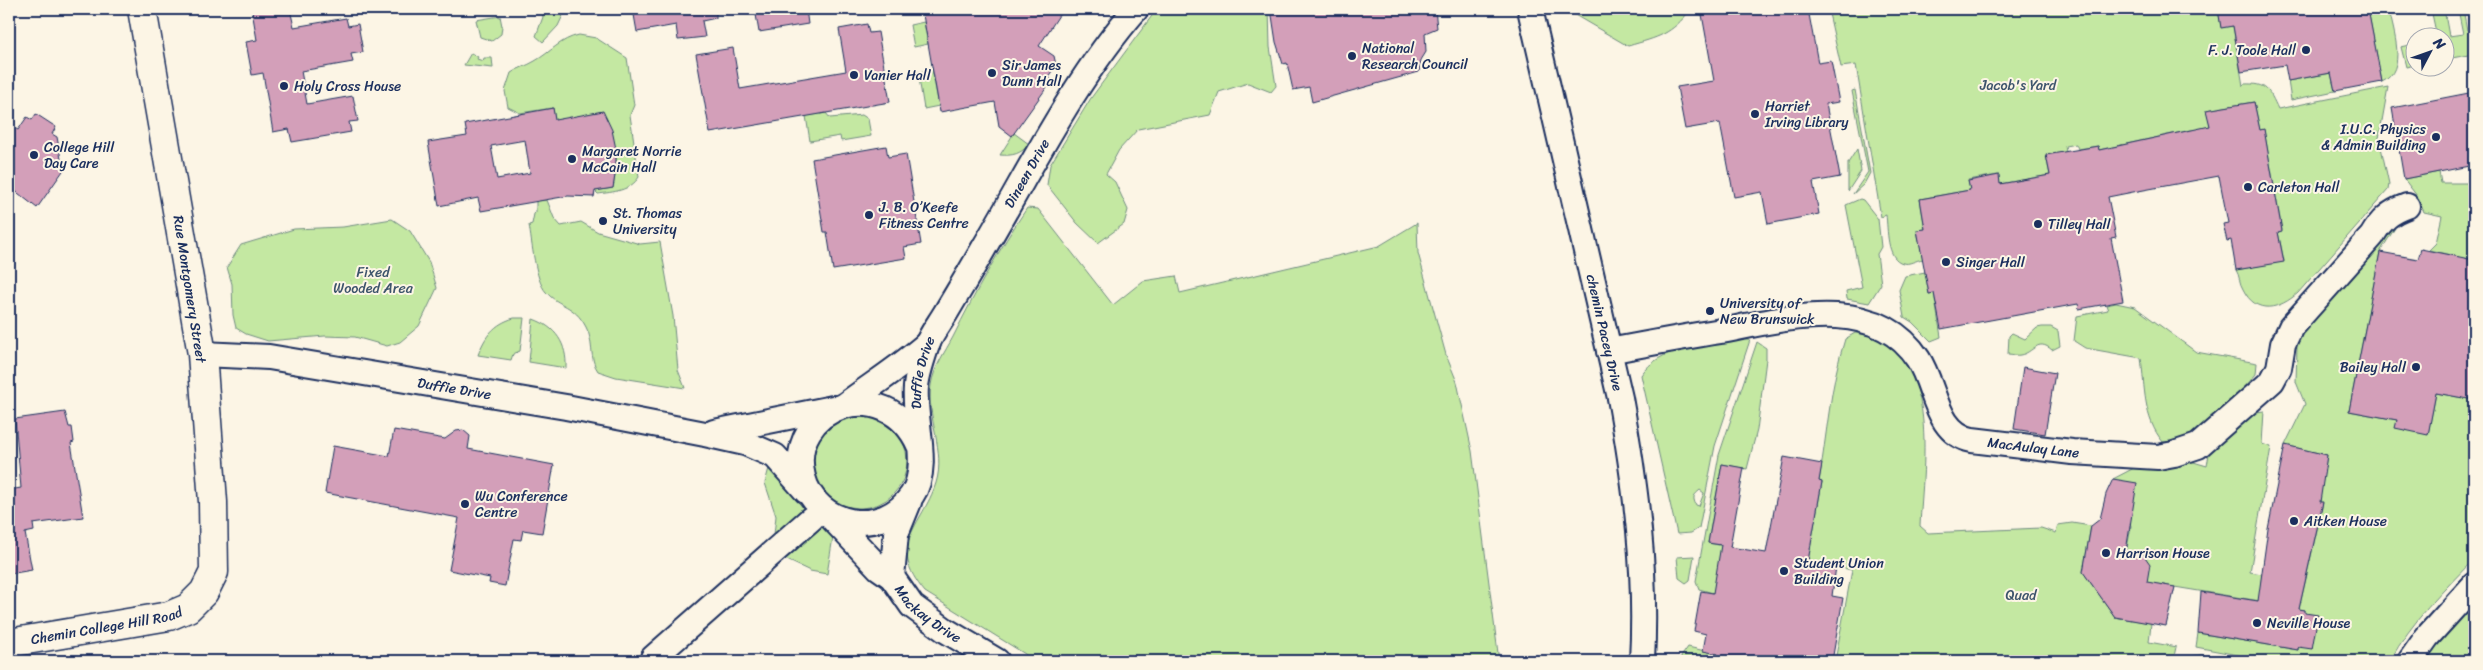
<svg xmlns="http://www.w3.org/2000/svg" width="2483" height="670" font-family="Sriracha,sans-serif">
<style>
.green{fill:#c4e8a2;stroke:#708c80;fill-rule:evenodd}
.building{fill:#d39fb9;stroke:#1b2f5e;fill-rule:evenodd}
.lines{fill:none;stroke-linecap:round;stroke-linejoin:round}
.street-casing{stroke:#1b2f5e;stroke-width:28}
.secondary-casing{stroke:#1b2f5e;stroke-width:31}
.street{stroke:#fcf5e5;stroke-width:24}
.secondary{stroke:#fcf5e5;stroke-width:28}
.poi-dot{fill:#1b2f5e;stroke:#fcf5e5;stroke-width:2}
.labels{text-anchor:middle;stroke-width:4;stroke-linejoin:round;paint-order:stroke}
.poi-label{font-size:14px;fill:#1b2f5e;stroke:#fcf5e5;text-anchor:start}
.park-label{font-size:14px;fill:#3d546c;stroke:#fcf5e5}
.street-label{font-size:14px;fill:#1b2f5e;stroke:#fcf5e5}
</style>
<rect width="100%" height="100%" fill="#fcf5e5"/>
<filter id="ink" filterUnits="userSpaceOnUse"><feTurbulence type="fractalNoise" baseFrequency=".02" numOctaves="2"/><feDisplacementMap in="SourceGraphic" scale="10" xChannelSelector="R" yChannelSelector="G"/><feConvolveMatrix kernelMatrix="1 2 1 2 8 2 1 2 1" color-interpolation-filters="sRGB"/></filter>
<g filter="url(#ink)">
<!-- green -->
<g class="green">
<polygon points="541,9 566,9 558,26 543,42 536,36 543,17"/>
<polygon points="1157,9 1269,9 1270,47 1276,86 1271,92 1248,83 1219,92 1210,115 1138,129 1119,150 1106,174 1115,182 1128,210 1124,224 1098,243 1077,223 1047,185 1050,165 1091,98"/>
<path d="M1594,9h97c-20,26 -32,28 -63,37l-55,-32z"/>
<path d="M1828,9h390l3,18 12,-1 10,60 1,-2c23,-1 25,6 34,25l110,-22 -9,51 10,46 -1,6 -90,103c-18,16 -42,23 -55,-4 -4,-6 -3,-13 -7,-19l48,-9 -6,-29 4,-2 -18,-100 -4,1 -6,-29 -47,8 4,20h-20l-92,20 -1,-4 -20,3 -2,-5 -11,2 1,6 -20,4 4,19 -50,9 -2,-9 -30,5 2,10 -50,9 5,30 -8,2 6,28c-7,1 -14,6 -20,4 -17,-4 -15,-34 -17,-48l-5,2 -25,-152 -15,2z"/>
<path d="M2382,9h7c4,22 19,61 -7,73l-13,-67 13,-4z"/>
<polygon points="2431,9 2444,9 2449,36 2463,34 2458,9 2463,9 2467,30 2474,30 2474,54 2446,59 2446,38 2437,37"/>
<polygon points="500,16 502,26 501,34 492,41 480,37 476,20"/>
<polygon points="924,22 928,44 914,47 910,25"/>
<path d="M579,35l17,3 31,20 7,47 -4,10 9,62c-9,14 -26,15 -41,17l-3,-3 18,-3 3,-19v-20l-61,-29 -2,-12 -33,5 -12,-6 -3,-16 6,-18c7,-5 16,-7 24,-12 16,-9 25,-22 44,-26z"/>
<polygon points="2415,44 2415,65 2406,67 2401,47"/>
<polygon points="471,53 478,57 477,59 483,61 484,58 492,58 493,68 464,65"/>
<polygon points="932,69 939,106 924,109 918,72"/>
<polygon points="2331,73 2335,91 2291,100 2288,81"/>
<polygon points="1855,90 1870,173 1864,184 1853,194 1868,172 1852,91"/>
<polygon points="826,113 830,118 862,115 868,119 871,136 841,141 840,136 810,141 806,116"/>
<path d="M1014,133l15,11c-8,10 -16,12 -29,11z"/>
<polygon points="1857,149 1861,171 1848,191 1848,163"/>
<polygon points="2439,172 2441,183 2474,183 2474,233 2460,308 2449,306 2459,257 2429,250 2436,243 2442,216 2424,212 2417,196 2404,179"/>
<polygon points="1860,199 1863,200 1878,219 1881,247 1877,254 1881,284 1869,303 1847,299 1846,291 1862,287 1846,205"/>
<path d="M547,200l7,18 7,8 20,-4 17,10 42,12 20,-2 13,74 5,54 7,18 -69,-11 -18,-6c-9,-12 -4,-30 -12,-44 -12,-23 -27,-20 -40,-35 -11,-12 -14,-50 -17,-67l3,-1 2,-10 2,-2v-11z"/>
<path d="M1027,208l11,1 75,96 30,-24 33,-5 4,17 199,-47 38,-23 1,30 28,102 11,27 15,69 27,210h-467l-7,-7 -100,-62c-40,-48 -3,-65 11,-109 10,-32 -10,-66 -5,-98 3,-18 14,-33 22,-48 22,-44 46,-88 74,-129z"/>
<polygon points="392,219 410,231 429,262 437,288 419,326 400,342 387,346 355,337 325,336 268,341 246,334 236,328 233,315 232,284 227,267 241,245 294,229 343,227"/>
<path d="M2389,227l6,1 -15,24 -31,159 48,9 31,14 8,-41 38,7v25l-5,30 5,1v103c-31,32 -63,63 -84,102h-121l-73,-14 2,-14 100,17 7,-40 -6,-1 24,-106 -4,-1 8,-47 -42,-10 20,-41 -9,-22 1,-36 10,-28z"/>
<polygon points="1925,272 1929,294 1934,293 1941,337 1931,341 1912,322 1904,317 1899,290 1905,276"/>
<path d="M2116,303l19,4 61,45 61,11 -1,11 -28,33 -33,26 -18,8 -14,1c-20,-24 -18,-55 -22,-84l-56,-10 -11,-7 3,-25 31,-6 -2,-5z"/>
<path d="M514,318h10l-4,33 -7,3 -2,6 -33,-5c7,-19 16,-31 36,-37z"/>
<path d="M533,319c23,8 34,25 33,49l-37,-6z"/>
<path d="M2042,327h9l7,4 2,15 -8,4c-15,-13 -18,3 -32,5 -3,1 -8,-1 -12,-1l1,-18 3,-3 13,6 12,-11z"/>
<path d="M1855,333c88,10 68,130 65,193l8,7 113,-5 15,5 2,-8 14,-2 19,3 -8,46 32,45 36,6 -2,19 27,5 -3,14h-338l17,-91 -44,-9 14,-79 -3,-1c8,-47 11,-95 26,-142z"/>
<path d="M1732,340h18l-35,106 -16,82 -8,5 -14,1 -36,-159c19,-28 59,-30 91,-35zM1700,490l4,3 -5,13 -3,-1c-4,-8 -2,-10 4,-15z"/>
<polygon points="1757,342 1766,348 1766,359 1757,430 1747,469 1722,464 1708,543 1736,548 1731,579 1713,593 1699,589 1696,581 1719,455"/>
<polygon points="2264,411 2262,444 2271,447 2250,572 2262,574 2260,591 2266,602 2138,581 2143,554 2135,552 2125,559 2131,526 2113,479 2134,468 2190,461 2207,466 2209,454 2243,422 2256,412"/>
<circle cx="860" cy="461" r="47"/>
<polygon points="769,468 812,518 833,537 827,574 810,571 772,553 776,516 765,483"/>
<polygon points="1694,556 1690,580 1686,583 1679,578 1677,557"/>
<polygon points="2474,597 2474,661 2417,661"/>
<polygon points="1688,647 1718,654 1717,661 1678,661"/>
<polygon points="2201,655 2235,661 2193,661 2194,656"/>
</g>
<!-- building -->
<g class="building">
<polygon points="261,9 290,9 294,27 346,18 348,26 358,24 363,52 351,54 353,62 301,71 307,104 353,96 358,121 349,122 351,132 292,142 289,129 273,132 263,73 252,75 246,42 257,40 252,11"/>
<polygon points="633,9 716,9 716,18 702,21 705,37 678,40 676,25 637,32"/>
<polygon points="755,9 806,9 808,24 759,32"/>
<polygon points="922,9 1063,9 1039,46 1054,56 1056,65 1048,77 1052,80 1012,136 999,126 995,102 940,112"/>
<polygon points="1271,9 1435,9 1437,28 1425,33 1426,52 1421,60 1419,72 1312,102 1309,87 1293,90 1287,63 1283,64 1276,42"/>
<polygon points="1701,9 1808,9 1818,63 1831,61 1839,102 1826,104 1840,177 1813,182 1819,214 1768,224 1762,192 1734,197 1720,123 1685,129 1677,87 1714,81"/>
<polygon points="2218,9 2368,9 2382,82 2335,91 2331,73 2288,81 2285,65 2241,72 2233,26 2221,28"/>
<polygon points="867,24 869,33 878,32 890,102 710,133 696,54 733,48 740,89 846,71 839,29"/>
<polygon points="2474,92 2474,165 2404,179 2392,108"/>
<polygon points="2254,102 2260,130 2264,129 2273,181 2282,231 2278,232 2284,262 2236,270 2231,240 2227,241 2223,224 2228,223 2219,176 2133,192 2108,197 2116,237 2111,238 2123,301 2079,309 2078,304 1941,329 1934,293 1929,294 1917,230 1925,229 1920,199 1970,190 1968,181 1999,175 2000,184 2050,175 2046,155 2098,146 2099,150 2210,126 2206,110"/>
<path d="M553,108l2,12 48,-9 9,19 4,19v20l-3,19 -18,3 -1,6 -26,-1 -87,15 -3,-13 -39,8 -11,-64 39,-6 -2,-12zM525,140l5,33 -33,6 -6,-33z"/>
<polygon points="36,114 56,127 52,134 57,137 61,159 58,164 65,168 37,208 9,186 9,125 18,130 27,117 32,120"/>
<polygon points="886,146 888,157 906,154 921,244 904,247 906,258 833,270 827,232 824,232 812,159"/>
<polygon points="2421,249 2474,260 2474,400 2436,393 2428,435 2395,428 2397,420 2349,411 2380,252 2418,259"/>
<polygon points="2023,367 2055,373 2045,434 2014,429"/>
<polygon points="65,412 69,427 72,427 74,442 71,443 83,517 33,524 34,531 25,533 32,570 9,574 9,490 21,488 15,419"/>
<polygon points="394,430 445,439 456,431 463,430 470,436 468,449 554,465 542,533 523,530 521,540 514,539 505,586 489,583 490,578 449,570 459,518 325,493 333,446 389,456"/>
<polygon points="2285,445 2327,455 2320,502 2323,502 2299,609 2305,610 2305,613 2318,615 2312,649 2298,647 2298,650 2198,633 2201,592 2258,601 2268,529"/>
<polygon points="1784,457 1822,464 1819,481 1822,482 1808,561 1836,566 1832,596 1843,598 1832,661 1717,661 1718,654 1703,651 1706,634 1694,631 1701,591 1713,593 1721,545 1708,543 1722,464 1744,468 1730,547 1766,553"/>
<polygon points="2113,479 2137,483 2126,551 2143,554 2150,564 2147,582 2175,587 2166,626 2115,617 2083,572 2091,526 2100,519 2106,494"/>
</g>
<g class="lines">
<defs>
<g id="street">
<path id="s1" d="M1530,9l90,389c16,88 27,174 22,263"/>
<path id="s2" d="M1609,351c37,-7 74,-14 112,-20 63,-12 154,-38 197,28 18,27 17,74 54,81l100,12 86,5 16,-3 24,-8 74,-65 7,-13 4,-24 8,-17 81,-91c9,-16 18,-24 35,-30"/>
<path id="s3" d="M202,354l67,3 297,50 139,27 40,9 30,13 31,35"/>
<path d="M845,405c28,-21 57,-39 83,-62"/>
<polyline points="714,432 833,408"/>
<path id="s4" d="M919,445c-33,-74 -134,-39 -116,32 13,51 80,61 109,18 19,-28 1,-75 4,-108 1,-13 7,-30 11,-42 4,-11 12,-21 18,-31 13,-22 27,-45 40,-68 47,-80 90,-167 151,-237"/>
<path id="s5" d="M829,515l50,53 13,9 20,29 33,24 52,31"/>
<polyline points="892,577 896,534 909,502"/>
<polyline points="653,658 812,518"/>
<polyline points="2410,661 2427,637 2474,585"/>
</g>
<g id="secondary">
<path id="s6" d="M9,643l160,-27 19,-8 16,-16 10,-20 -1,-70 -11,-148 -60,-345"/>
</g>
</defs>
<!-- street casing -->
<use href="#street" class="street-casing"/>
<!-- secondary casing -->
<use href="#secondary" class="secondary-casing"/>
<!-- street -->
<use href="#street" class="street"/>
<!-- secondary -->
<use href="#secondary" class="secondary"/>
</g>
</g>
<!-- markers -->
<g class="poi-dot">
<circle cx="2306" cy="50" r="5"/>
<circle cx="1352" cy="56" r="5"/>
<circle cx="992" cy="73" r="5"/>
<circle cx="854" cy="75" r="5"/>
<circle cx="284" cy="86" r="5"/>
<circle cx="1755" cy="114" r="5"/>
<circle cx="2436" cy="137" r="5"/>
<circle cx="34" cy="155" r="5"/>
<circle cx="572" cy="159" r="5"/>
<circle cx="2248" cy="187" r="5"/>
<circle cx="869" cy="215" r="5"/>
<circle cx="603" cy="221" r="5"/>
<circle cx="2038" cy="224" r="5"/>
<circle cx="1946" cy="262" r="5"/>
<circle cx="1710" cy="311" r="5"/>
<circle cx="2416" cy="367" r="5"/>
<circle cx="465" cy="504" r="5"/>
<circle cx="2294" cy="521" r="5"/>
<circle cx="2106" cy="553" r="5"/>
<circle cx="1784" cy="571" r="5"/>
<circle cx="2257" cy="623" r="5"/>
</g>
<g class="labels">
<!-- poi labels -->
<g class="poi-label">
<text x="1362" y="53">National<tspan x="1362" dy="16">Research Council</tspan></text>
<text x="2296" y="55" text-anchor="end">F. J. Toole Hall</text>
<text x="1002" y="70">Sir James<tspan x="1002" dy="16">Dunn Hall</tspan></text>
<text x="864" y="80">Vanier Hall</text>
<text x="294" y="91">Holy Cross House</text>
<text x="1765" y="111">Harriet<tspan x="1765" dy="16">Irving Library</tspan></text>
<text x="2426" y="134" text-anchor="end">I.U.C. Physics<tspan x="2426" dy="16">&amp; Admin Building</tspan></text>
<text x="44" y="152">College Hill<tspan x="44" dy="16">Day Care</tspan></text>
<text x="582" y="156">Margaret Norrie<tspan x="582" dy="16">McCain Hall</tspan></text>
<text x="2258" y="192">Carleton Hall</text>
<text x="879" y="212">J. B. O’Keefe<tspan x="879" dy="16">Fitness Centre</tspan></text>
<text x="613" y="218">St. Thomas<tspan x="613" dy="16">University</tspan></text>
<text x="2048" y="229">Tilley Hall</text>
<text x="1956" y="267">Singer Hall</text>
<text x="1720" y="308">University of<tspan x="1720" dy="16">New Brunswick</tspan></text>
<text x="2406" y="372" text-anchor="end">Bailey Hall</text>
<text x="475" y="501">Wu Conference<tspan x="475" dy="16">Centre</tspan></text>
<text x="2304" y="526">Aitken House</text>
<text x="2116" y="558">Harrison House</text>
<text x="1794" y="568">Student Union<tspan x="1794" dy="16">Building</tspan></text>
<text x="2267" y="628">Neville House</text>
</g>
<!-- park labels -->
<g class="park-label">
<text x="2018" y="90">Jacob's Yard</text>
<text x="373" y="277">Fixed<tspan x="373" dy="16">Wooded Area</tspan></text>
<text x="2021" y="600">Quad</text>
</g>
<!-- street labels -->
<g class="street-label">
<text dy="5" stroke="none"><textPath href="#s4" startOffset="675">Dineen Drive</textPath></text>
<text transform="translate(190 289) rotate(81)" y="5">Rue Montgomery Street</text>
<text dy="5" stroke="none"><textPath href="#s1" startOffset="332">chemin Pacey Drive</textPath></text>
<text dy="5" stroke="none"><textPath href="#s4" startOffset="448">Duffie Drive</textPath></text>
<text dy="5" stroke="none"><textPath href="#s3" startOffset="255">Duffie Drive</textPath></text>
<text dy="5" stroke="none"><textPath href="#s2" startOffset="490">MacAulay Lane</textPath></text>
<text dy="5" stroke="none"><textPath href="#s5" startOffset="141">Mackay Drive</textPath></text>
<text dy="5" stroke="none"><textPath href="#s6" startOffset="99">Chemin College Hill Road</textPath></text>
</g>
</g>
<!-- margin -->
<rect width="2483" height="670" fill="none" stroke="#fcf5e5" stroke-width="30"/>
<rect x="15" y="15" width="2453" height="640" fill="none" stroke="#1b2f5e" stroke-width="2" filter="url(#ink)"/>
<!-- north arrow -->
<g transform="translate(2430 52) rotate(49)"><circle r="24" fill="#fcf5e5" stroke="#a2a6af"/>
<path d="M0-4L9 19L0 12L-9 19Z" fill="#1b2f5e"/>
<text y="-8" font-size="14" font-weight="bold" text-anchor="middle" fill="#1b2f5e">N</text>
</g>
</svg>
